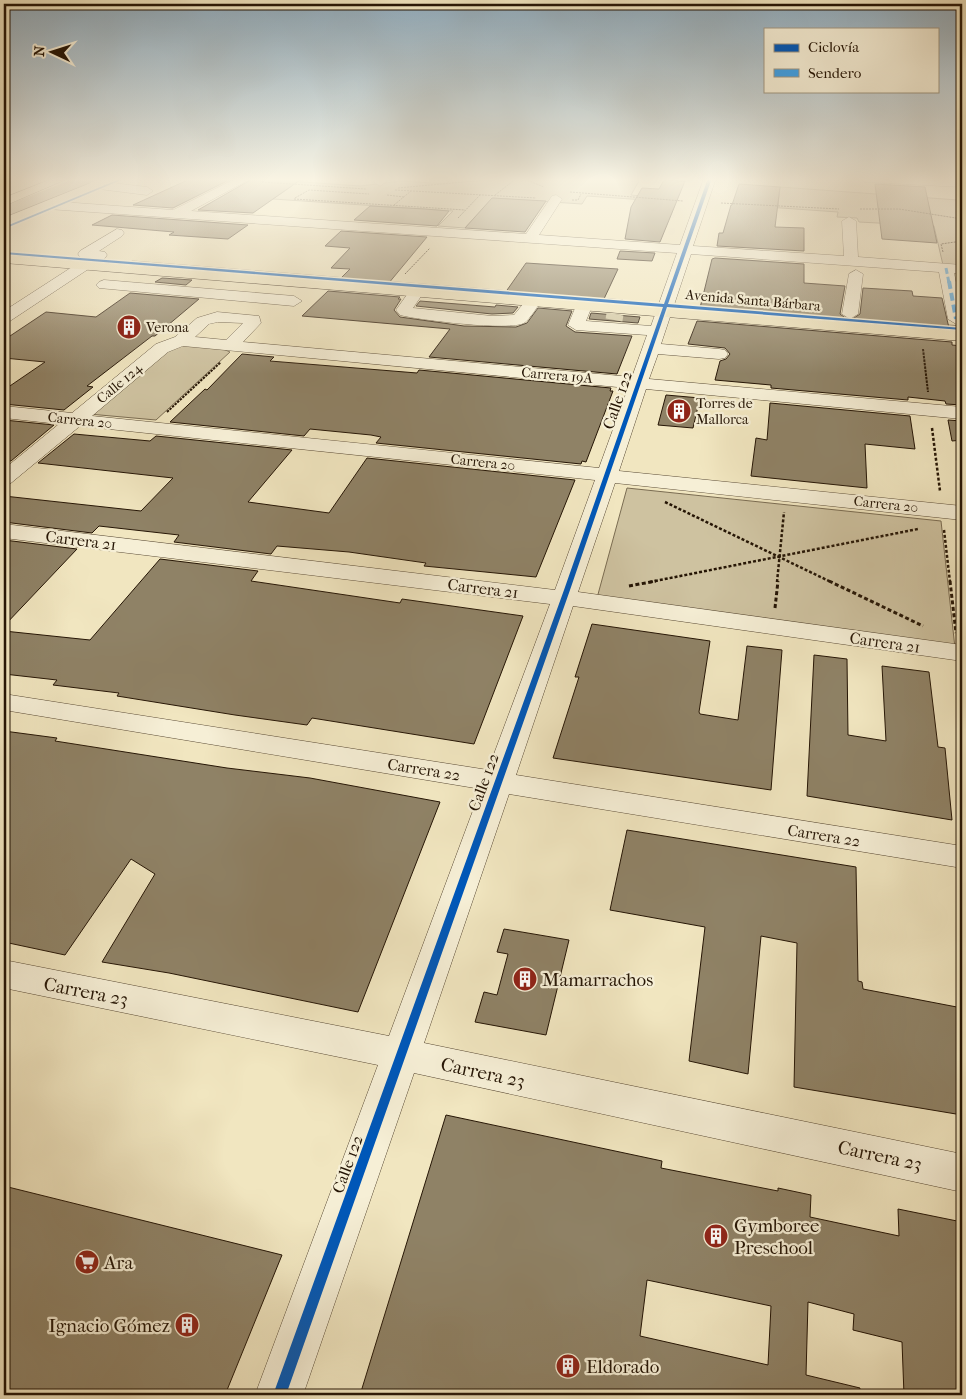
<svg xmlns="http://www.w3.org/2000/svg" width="966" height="1399" font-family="'IM FELL French Canon',serif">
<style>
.green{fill:#cec2a0;stroke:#7a6c52}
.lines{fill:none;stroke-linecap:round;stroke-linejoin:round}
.river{fill:#ac9f80;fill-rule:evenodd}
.building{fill:#8f8266;stroke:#251505;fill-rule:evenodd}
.minor-tunnel{stroke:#d2c7a4;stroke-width:17;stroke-dasharray:17 8;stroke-linecap:butt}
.minor-casing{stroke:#584934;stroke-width:1}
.major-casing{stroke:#251505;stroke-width:1}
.path-far3{stroke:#251505;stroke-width:1;stroke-dasharray:2 1;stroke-linecap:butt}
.path-far2{stroke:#251505;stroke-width:2;stroke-dasharray:2.5 1;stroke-linecap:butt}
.path-far1{stroke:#251505;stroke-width:2.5;stroke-dasharray:3 2;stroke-linecap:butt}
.path{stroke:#251505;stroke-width:3;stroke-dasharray:4 2.5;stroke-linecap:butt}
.minor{fill:#f6efd6;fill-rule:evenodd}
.major{fill:#f1e6c0;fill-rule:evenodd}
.quiet-far1{stroke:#3ea2e9;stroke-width:3;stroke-dasharray:6 3;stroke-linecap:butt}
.quiet{stroke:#3ea2e9;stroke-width:4;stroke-dasharray:8 4;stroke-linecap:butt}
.cycleway-casing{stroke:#f6efd6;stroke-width:3}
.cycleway{fill:#0057b8;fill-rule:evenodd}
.labels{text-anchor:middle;stroke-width:4.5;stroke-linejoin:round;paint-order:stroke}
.far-street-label{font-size:14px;fill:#251505;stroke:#f6efd6}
.far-poi-label{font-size:14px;fill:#251505;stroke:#f6efd6;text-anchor:start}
.street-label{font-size:16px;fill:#251505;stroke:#f6efd6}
.near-poi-label{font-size:19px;fill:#251505;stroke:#f6efd6;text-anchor:start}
.near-street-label{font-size:19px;fill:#251505;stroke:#f6efd6}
</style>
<rect width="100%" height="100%" fill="#f1e6c0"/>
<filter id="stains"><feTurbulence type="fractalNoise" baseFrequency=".004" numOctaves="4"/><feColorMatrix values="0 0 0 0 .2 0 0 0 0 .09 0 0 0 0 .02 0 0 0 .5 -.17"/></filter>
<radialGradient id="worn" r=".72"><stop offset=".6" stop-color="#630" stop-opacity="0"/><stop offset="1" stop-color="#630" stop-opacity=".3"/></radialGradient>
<!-- green -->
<g class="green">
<polygon points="452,178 583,178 639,181 631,195 655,197 660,201 587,196 582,204 493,198 465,228 438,226 453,211 273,199 292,186 260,179 360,186 402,181 446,184"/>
<polygon points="956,185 962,186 962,266 943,265 934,226 859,222 857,218 837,217 838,212 753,206 778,205 780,187 958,200"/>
<polygon points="132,261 623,300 621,306 124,266"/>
<polygon points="696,306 962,326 962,333 695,312"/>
<polygon points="177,343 221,348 230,352 156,420 89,414"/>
<polygon points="627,488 941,521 955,648 597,598"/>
</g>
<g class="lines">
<!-- river -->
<polygon class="river" points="76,178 101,178 99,182 4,219 4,206"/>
</g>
<!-- building -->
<g class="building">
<polygon points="192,178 233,178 173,208 133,205"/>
<polygon points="254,178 303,178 253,213 198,210"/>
<polygon points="664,180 685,181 660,242 625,239 631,207 642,188 659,189"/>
<polygon points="739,184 780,187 775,227 804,228 804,251 717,246 719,233 723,233 731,205 732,205"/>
<polygon points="875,184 925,187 937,243 882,239"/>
<polygon points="492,198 546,201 525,232 465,228"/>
<polygon points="370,206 425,209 449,211 437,226 354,220"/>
<polygon points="112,215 248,225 228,239 169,235 174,232 92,225"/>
<polygon points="341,231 427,237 388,284 339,280 350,269 331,268 350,248 325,246"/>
<polygon points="620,251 655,253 652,261 617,259"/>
<polygon points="715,258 804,264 804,283 845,286 840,314 848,320 700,308 712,259"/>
<polygon points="526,263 618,269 603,301 505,293"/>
<polygon points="162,278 192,280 186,285 155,282"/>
<polygon points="863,288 912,291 913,296 942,298 949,328 851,320 860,314"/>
<polygon points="328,291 400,297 398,299 401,299 394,310 400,317 464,326 516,327 527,323 538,308 572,311 566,326 575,332 632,336 617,374 429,357 450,329 302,316"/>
<polygon points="130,293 199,299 155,336 152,336 87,386 93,387 64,410 4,404 4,390 45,362 4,358 4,340 46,312 96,317"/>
<polygon points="420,301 495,307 496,305 518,307 513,313 492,314 416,306"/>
<polygon points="591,313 640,317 638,323 589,319"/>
<polygon points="697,321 952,342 952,345 962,346 962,405 946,404 945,401 908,397 908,400 771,388 771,385 715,380 720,361 726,359 730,354 725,348 688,344"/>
<polygon points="242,354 274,357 270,361 417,373 419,370 611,388 610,391 613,391 586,462 582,461 581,464 376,443 381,437 371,435 310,429 304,436 170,422 205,389 207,390"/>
<polygon points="666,395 700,398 693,428 658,425"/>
<polygon points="770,403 910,416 915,449 865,444 867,488 751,476 756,438 767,440"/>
<polygon points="4,420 54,425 11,461 4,460"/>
<polygon points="948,420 962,421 962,440 952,441"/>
<polygon points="74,434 150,441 156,436 292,450 248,502 329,513 367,458 575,480 536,577 424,566 426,563 349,552 277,546 271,554 174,542 179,535 99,526 92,533 4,522 4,496 141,511 173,478 38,463"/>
<polygon points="4,540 77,549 4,626"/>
<polygon points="160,559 258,571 251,581 400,603 402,599 523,616 474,744 312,718 307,725 235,715 117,696 119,693 53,685 57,680 4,674 4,631 90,640"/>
<polygon points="592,624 710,641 699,712 700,714 738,720 747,646 782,650 771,790 553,758 579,677 575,677"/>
<polygon points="814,655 847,659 848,735 886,741 882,666 929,672 938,747 945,748 952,820 807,796"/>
<polygon points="4,731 57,738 55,741 227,768 310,778 440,802 358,1012 169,973 102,962 155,874 131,859 65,955 4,942"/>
<polygon points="627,830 856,867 858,981 862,982 863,989 962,1008 962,1115 794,1087 797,943 761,936 748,1074 689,1061 705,927 610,910"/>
<polygon points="504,929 569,940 546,1035 475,1022 484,992 497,995 508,954 497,952"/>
<path d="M446,1115l216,46 -1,7 117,23v-3l33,7 -1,22 89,19 -1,-27 64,13v173h-58l-2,-53 -49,-12 1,-16 -46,-12 -2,73 54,13 -1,7h-499zM647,1280l124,26 -3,59 -128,-29z"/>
<polygon points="4,1186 282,1255 225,1395 4,1395"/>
</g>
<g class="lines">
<!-- minor-tunnel -->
<polyline class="minor-tunnel" points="614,320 615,314"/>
<defs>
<g id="minor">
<path d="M237,178h15l-61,33 335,23 26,-38 4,-1 6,4 -23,36 141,10 24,-67h12l-23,68 151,10 -2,-35 7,-4 7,4 2,36 104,8v8h-8l8,38v11l-6,2 -8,-5 -9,-47 -248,-18 -30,90 58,5 6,1 3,4 -3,4 -6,1 -61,-5 -9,25 313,28v12l-316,-30 -27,82 343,35v14l-347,-37 -37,109 384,53v16l-389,-55 -57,169 446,71v22l-453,-74 -85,249 538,111v38l-548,-119 -111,322h-48l123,-330 -374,-77v-28l385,76 92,-247 -477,-79v-16l484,76 62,-166 -546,-66v-14l551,66 40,-110 -515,-54 -69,57 -7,2v-16l55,-45 -55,-6v-12l68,7 84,-69 19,-7 22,-19 20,-6 42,4 2,7 -18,19 389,35 15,-42 -71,-5 -8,-5 8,-19 8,-5 8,5 -6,15 65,5 26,-73 -629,-44 -6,-4 6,-4 125,9zM218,322l25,1 -17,17 -31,-3 14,-13zM183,346l445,42 -29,80 -507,-52 76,-64z"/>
<polygon points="378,178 391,178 380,186 374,182"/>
<polygon points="859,178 962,179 962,187 865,182"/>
<polygon points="95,181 147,187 153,191 147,195 91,188 89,185 91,182"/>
<polygon points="117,229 122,230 124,233 122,236 99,251 105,252 107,255 105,258 10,321 4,323 4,311 86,258 80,257 78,254 80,251"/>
<polygon points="856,270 863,274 858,314 850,319 842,314 849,274"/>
<polygon points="104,280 294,296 302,301 294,306 99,288 96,285 99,282"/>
<path d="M416,287l8,5 -11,16 79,8 22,-1 14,-17h10l3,3c-4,6 -11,18 -17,22 -14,8 -105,-3 -124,-8l-4,-5 15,-21z"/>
</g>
<g id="major">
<polygon points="54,178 67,179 4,206 4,198"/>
<polygon points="103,178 118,178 4,227 4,218"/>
<polygon points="4,255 962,331 962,341 4,263"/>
</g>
</defs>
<!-- minor casing -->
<use href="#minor" class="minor-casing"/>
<!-- major casing -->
<use href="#major" class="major-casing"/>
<!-- path-far3 -->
<g class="path-far3">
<polyline points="522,178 544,187"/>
<polyline points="262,182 366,189"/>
<polyline points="398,188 506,178"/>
<polyline points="395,190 536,198"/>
<polyline points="570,192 683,201"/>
<polyline points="387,195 404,197"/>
<polyline points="495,195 517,178"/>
<polyline points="295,198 309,190 369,194"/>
<polyline points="294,199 465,210"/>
<polyline points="572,200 578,200 581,194"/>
<polyline points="721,203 839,209"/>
<polyline points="394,205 411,191"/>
<polyline points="860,209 899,209 962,219"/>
<polyline points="458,218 480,195"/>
<polyline points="943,252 941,244 962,241"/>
<polyline points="405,274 430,248"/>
</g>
<!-- path-far2 -->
<g class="path-far2">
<polyline points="923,349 928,392"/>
<polyline points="167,412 221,362"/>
</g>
<!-- path-far1 -->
<g class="path-far1">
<polyline points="932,428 940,491"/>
<polyline points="665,502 831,582"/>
<polyline points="944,530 950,582"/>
<polyline points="650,582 918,529"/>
<polyline points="777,582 784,512"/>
</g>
<!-- path -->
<g class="path">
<polyline points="829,581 923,626"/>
<polyline points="950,581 956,633"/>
<polyline points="629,586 656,581"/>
<polyline points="775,608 778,581"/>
<polyline points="961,671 962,682"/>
</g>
<!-- minor -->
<use href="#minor" class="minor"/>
<!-- major -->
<use href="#major" class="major"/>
<!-- quiet-far1 -->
<polyline class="quiet-far1" points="946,268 949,283"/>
<!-- quiet -->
<polyline class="quiet" points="949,281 956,319"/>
<defs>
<g id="cycleway">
<polygon points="122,178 126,178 4,229 4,227"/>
<polygon points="708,178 712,178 668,304 962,328 962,330 667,307 570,590 286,1395 273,1395 564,590 663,307 4,254 4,252 664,304"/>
</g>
</defs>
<!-- cycleway casing -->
<use href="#cycleway" class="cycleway-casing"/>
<!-- cycleway -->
<use href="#cycleway" class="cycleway"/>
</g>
<!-- sky -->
<linearGradient id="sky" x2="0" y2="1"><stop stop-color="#90acbe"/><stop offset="0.48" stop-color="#f9f4e3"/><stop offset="1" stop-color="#f9f4e3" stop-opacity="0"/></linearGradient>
<rect width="966" height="374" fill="url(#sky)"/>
<!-- icons -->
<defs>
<symbol id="building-disc" viewBox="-11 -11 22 22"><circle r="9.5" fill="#8f2418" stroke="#f6efd6"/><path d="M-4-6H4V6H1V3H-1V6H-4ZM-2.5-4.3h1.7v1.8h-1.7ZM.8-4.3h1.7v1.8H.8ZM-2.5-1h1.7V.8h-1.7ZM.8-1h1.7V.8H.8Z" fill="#fff"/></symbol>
<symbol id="supermarket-disc" viewBox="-11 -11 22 22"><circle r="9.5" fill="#8f2418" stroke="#f6efd6"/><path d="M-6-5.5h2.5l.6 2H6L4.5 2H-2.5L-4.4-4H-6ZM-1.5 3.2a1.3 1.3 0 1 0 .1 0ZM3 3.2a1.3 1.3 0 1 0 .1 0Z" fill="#fff"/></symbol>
</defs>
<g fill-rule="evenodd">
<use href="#building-disc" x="115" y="313" width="28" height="28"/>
<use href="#building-disc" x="665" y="397" width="28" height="28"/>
<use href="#building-disc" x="511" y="965" width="28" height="28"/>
<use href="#building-disc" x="702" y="1222" width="28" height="28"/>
<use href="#supermarket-disc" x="73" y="1248" width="28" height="28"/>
<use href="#building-disc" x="173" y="1311" width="28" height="28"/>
<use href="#building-disc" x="554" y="1352" width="28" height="28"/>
</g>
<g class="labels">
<!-- far-street labels -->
<g class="far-street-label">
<text transform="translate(753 300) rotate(5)" y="5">Avenida Santa Bárbara</text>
<text transform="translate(557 375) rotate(5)" y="5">Carrera 19A</text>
<text transform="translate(119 383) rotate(-40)" y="5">Calle 124</text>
<text transform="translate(80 420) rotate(6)" y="5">Carrera 20</text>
<text transform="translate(483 462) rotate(6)" y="5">Carrera 20</text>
<text transform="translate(886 504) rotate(6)" y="5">Carrera 20</text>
</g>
<!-- far-poi labels -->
<g class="far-poi-label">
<text x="146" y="332">Verona</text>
<text x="696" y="408">Torres de<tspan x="696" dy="16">Mallorca</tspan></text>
</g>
<!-- street labels -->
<g class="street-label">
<text transform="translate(617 400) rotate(-71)" y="6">Calle 122</text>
<text transform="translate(81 540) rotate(7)" y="6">Carrera 21</text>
<text transform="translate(483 588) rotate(7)" y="6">Carrera 21</text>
<text transform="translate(885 642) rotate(8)" y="6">Carrera 21</text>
<text transform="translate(424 769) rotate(9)" y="6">Carrera 22</text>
<text transform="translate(483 782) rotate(-70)" y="6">Calle 122</text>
<text transform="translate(824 835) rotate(9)" y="6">Carrera 22</text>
<text transform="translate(347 1164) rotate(-70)" y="6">Calle 122</text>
</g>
<!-- near-poi labels -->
<g class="near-poi-label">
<text x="542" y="986">Mamarrachos</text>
<text x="734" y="1232">Gymboree<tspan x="734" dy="22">Preschool</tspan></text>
<text x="104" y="1269">Ara</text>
<text x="170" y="1332" text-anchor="end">Ignacio Gómez</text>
<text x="586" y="1373">Eldorado</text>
</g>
<!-- near-street labels -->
<g class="near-street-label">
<text transform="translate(86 991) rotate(11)" y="7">Carrera 23</text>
<text transform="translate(483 1072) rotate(12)" y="7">Carrera 23</text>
<text transform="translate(880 1155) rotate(12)" y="7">Carrera 23</text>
</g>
</g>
<!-- margin -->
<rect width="966" height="1399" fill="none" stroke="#f1e6c0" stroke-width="20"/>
<rect x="5" y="5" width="956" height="1389" fill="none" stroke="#251505" stroke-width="2.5"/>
<rect x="10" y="10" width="946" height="1379" fill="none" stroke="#251505"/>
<!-- legend -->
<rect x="764" y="28" width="175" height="65" fill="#f6efd6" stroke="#a29882"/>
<rect x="774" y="44" width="25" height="8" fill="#0057b8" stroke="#a29882"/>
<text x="808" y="52" font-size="15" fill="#251505">Ciclovía</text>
<rect x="774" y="69" width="25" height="8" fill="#3ea2e9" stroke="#a29882"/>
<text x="808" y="78" font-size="15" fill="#251505">Sendero</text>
<!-- north arrow -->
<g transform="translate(52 52) rotate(274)" stroke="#f6efd6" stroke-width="4" paint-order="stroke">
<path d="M0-4L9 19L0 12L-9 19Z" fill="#251505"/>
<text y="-8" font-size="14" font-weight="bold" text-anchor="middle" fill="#251505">N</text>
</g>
<rect width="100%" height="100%" filter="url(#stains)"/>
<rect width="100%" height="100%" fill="url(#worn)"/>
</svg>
